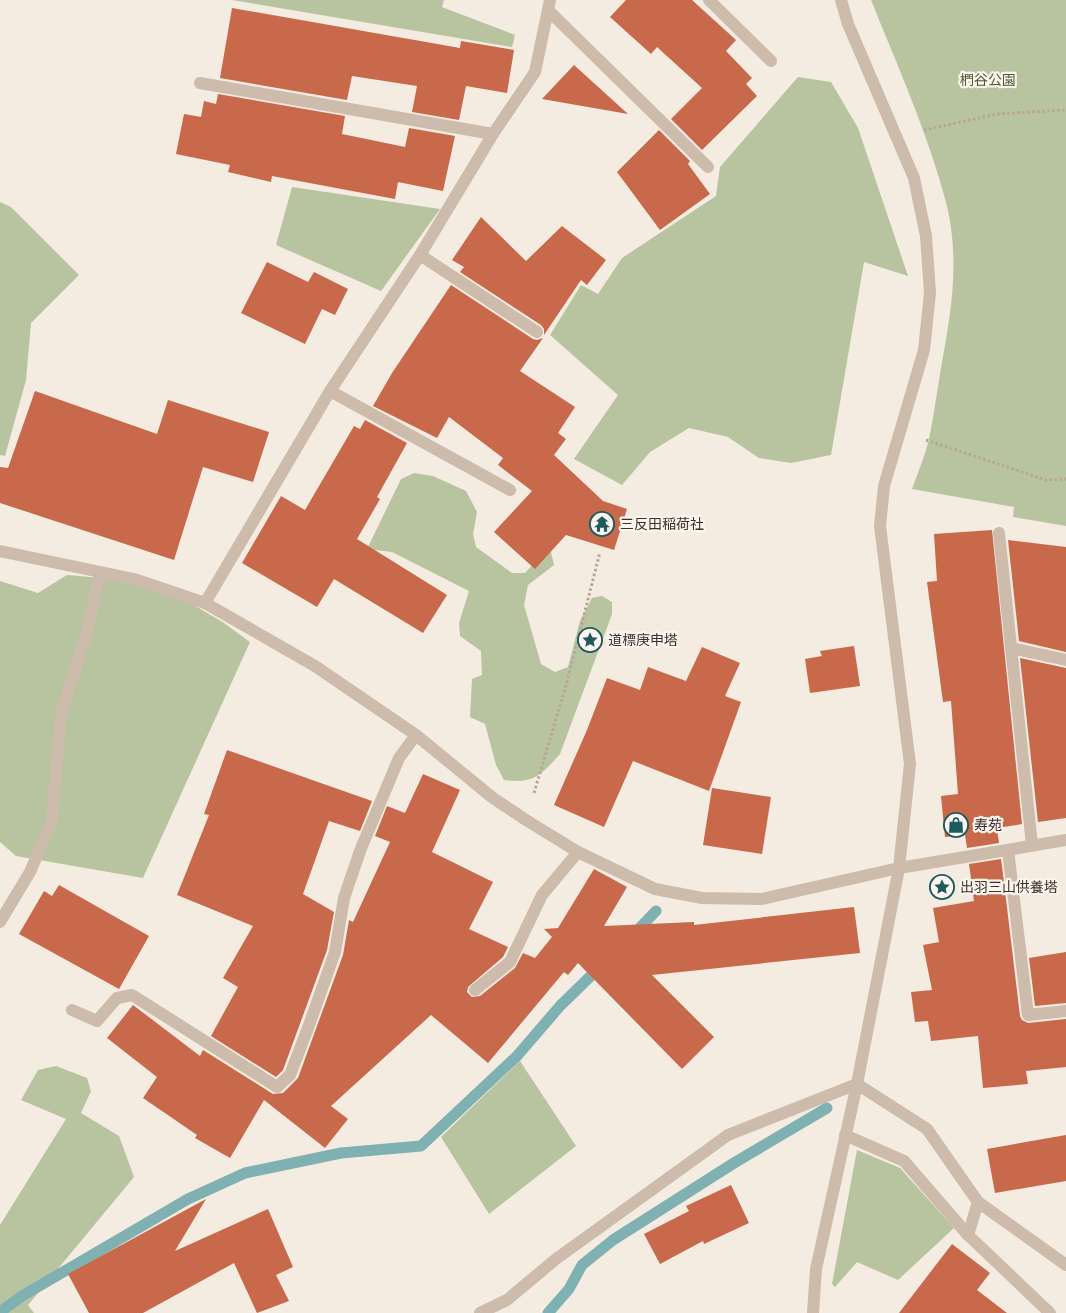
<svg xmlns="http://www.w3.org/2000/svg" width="1066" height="1313" font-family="Arial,'Noto Sans JP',sans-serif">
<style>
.green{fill:#b8c4a0}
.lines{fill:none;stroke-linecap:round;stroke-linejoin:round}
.stream{stroke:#7fb0b2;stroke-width:11}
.building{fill:#c8694b}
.path{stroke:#b9a596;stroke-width:3;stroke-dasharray:2.5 2.5;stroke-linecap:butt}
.minor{stroke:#cdbbac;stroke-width:12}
.labels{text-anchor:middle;stroke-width:4.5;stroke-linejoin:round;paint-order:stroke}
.park-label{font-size:14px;fill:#4a5a2e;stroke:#fbf5ee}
.poi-label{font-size:14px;fill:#3b302b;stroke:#fbf5ee;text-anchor:start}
</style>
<rect width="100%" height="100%" fill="#f4ebe1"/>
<!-- green -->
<g class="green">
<polygon points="232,0 444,0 442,7 515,35 512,47"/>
<path d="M871,0h195v526l-53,-9 1,-10 -102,-18c6,-17 13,-33 17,-50 5,-24 8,-48 12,-71 10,-55 19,-106 6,-162 -18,-70 -49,-139 -76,-206z"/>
<polygon points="798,77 831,82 858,128 908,276 864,262 831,455 791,463 759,458 728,437 689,428 650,452 622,485 574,459 618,395 550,335 581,285 598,294 622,258 716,196 720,167"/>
<polygon points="292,187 440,209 381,291 276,245"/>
<polygon points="0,202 11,207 79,275 31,323 26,380 5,456 0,455"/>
<path d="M414,473l19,3 33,15 11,21 -4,22 3,13 36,26h13l19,-21h7l3,13 -26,20 -4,20 17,59 14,8 13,-5 12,-46 12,-23 10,-2 10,6v12l-52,140c-19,21 -26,30 -56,26l-8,-15 -11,-41 -15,-7 2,-38 10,-4 -1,-24 -21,-15 -1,-13 10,-32 -77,-39 -25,-3 34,-70z"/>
<polygon points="67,575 125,580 187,601 224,623 250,642 143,878 16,856 0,842 0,581 38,593"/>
<polygon points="520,1061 576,1146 489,1214 441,1137"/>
<polygon points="56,1066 87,1078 91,1091 81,1113 119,1136 134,1177 28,1305 34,1313 0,1313 0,1225 66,1119 21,1100 38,1070"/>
<polygon points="857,1150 900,1168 954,1228 898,1280 857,1262 835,1287 832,1284"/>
</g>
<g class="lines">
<!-- stream -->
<g class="stream">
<polyline points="633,935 656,911"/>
<polyline points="0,1312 22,1296 188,1199 245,1173 341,1153 421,1146 517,1056 560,1006 602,965"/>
<polyline points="548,1313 569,1289 582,1265 613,1240 734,1163 827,1108"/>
</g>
</g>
<!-- building -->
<g class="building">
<polygon points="626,0 692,0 736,40 726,51 752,78 746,84 757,96 702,150 671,119 702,88 657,47 651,54 610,17"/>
<polygon points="232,8 460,48 461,41 514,50 507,93 466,86 459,120 412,112 417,86 352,76 347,100 220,78"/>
<polygon points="574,65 628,114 542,99"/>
<polygon points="218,94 345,116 342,134 405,147 409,128 455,136 443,191 398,182 395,199 272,176 271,182 228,172 230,165 176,154 184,114 201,117 204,101 216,104"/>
<polygon points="659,130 690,161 688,164 710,194 660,230 617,172"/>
<polygon points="481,217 526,261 562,226 606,260 587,285 581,280 544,335 544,329 541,325 460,272 464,267 452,260"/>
<polygon points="267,262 308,282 314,272 348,289 335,315 322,309 305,344 241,313"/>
<polygon points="451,285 533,339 537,340 543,338 520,371 575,407 558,433 566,439 554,455 603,501 627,509 614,550 566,535 535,569 494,532 532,491 498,465 503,458 449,417 437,438 373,406 392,373"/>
<polygon points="35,391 157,434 168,400 269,432 253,482 203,467 174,560 0,503 0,467 8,468"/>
<polygon points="365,420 407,443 377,497 380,499 357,539 447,595 423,633 334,579 317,607 242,563 281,496 305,510 354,426 360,429"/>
<polygon points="992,530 1022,824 997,828 999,843 967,848 965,835 945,837 941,796 958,794 951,701 943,702 927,582 937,581 934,534"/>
<polygon points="1008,540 1066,547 1066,652 1019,641"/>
<polygon points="854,646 860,686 810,693 805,659 822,656 820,651"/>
<polygon points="702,647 740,663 725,696 741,702 709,791 633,761 604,827 554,805 587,730 607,678 640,690 648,667 686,681"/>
<polygon points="1020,658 1066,668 1066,818 1038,822"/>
<polygon points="227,750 372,801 360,831 329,821 303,894 334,912 327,950 283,1070 276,1077 211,1036 238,987 223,978 253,926 177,895 209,815 204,814"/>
<polygon points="423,774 460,790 432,852 493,882 469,929 508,947 503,957 468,987 467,992 472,997 480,996 515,968 523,953 535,958 552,937 544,929 558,928 594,869 627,887 604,926 694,922 694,925 854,907 860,953 652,975 714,1037 682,1069 578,963 568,975 564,972 488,1063 431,1015 331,1106 348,1119 325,1148 264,1100 230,1158 195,1138 197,1135 143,1098 157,1077 107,1038 133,1005 200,1056 203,1050 273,1094 283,1093 298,1078 343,955 349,920 353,922 390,842 375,836 387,806 405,813"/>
<polygon points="712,788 771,797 762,854 703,845"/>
<polygon points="1001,859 1005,890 972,885 969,864"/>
<polygon points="59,885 149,936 119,989 19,934 44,891 52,896"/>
<polygon points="1005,891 1020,1016 1022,1020 1028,1023 1066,1019 1066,1067 1026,1071 1028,1084 983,1088 978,1036 931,1041 928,1021 915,1022 911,992 932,990 923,945 939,942 933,908 974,901 973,894"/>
<polygon points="1066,952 1066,1003 1035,1006 1029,958"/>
<polygon points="1066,1135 1066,1181 995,1193 987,1149"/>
<polygon points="731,1185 749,1223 704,1244 703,1241 660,1264 644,1234 689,1211 686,1206"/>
<polygon points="206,1199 175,1251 268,1209 293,1267 276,1275 289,1301 257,1313 234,1263 143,1313 89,1313 68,1274"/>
<polygon points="952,1244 990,1273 977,1290 1007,1313 899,1313"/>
</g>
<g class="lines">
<!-- path -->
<g class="path">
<polyline points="924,130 998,114 1066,110"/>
<polyline points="926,440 1046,480 1066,479"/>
<polyline points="534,793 567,682 600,552"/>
</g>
<!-- minor -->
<g class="minor">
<polyline points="709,0 771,61"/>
<polyline points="548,10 708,167"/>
<polyline points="200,83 493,134"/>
<polyline points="420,255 537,332"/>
<polyline points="330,391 510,490"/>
<polyline points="999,533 1032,845"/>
<polyline points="0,551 134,579 205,603 315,666 416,735 493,798 526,820 578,852 655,889 702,898 762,899 899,868 1066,840"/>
<polyline points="205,603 330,391 420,255 493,134 535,72 550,0"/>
<polyline points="1011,648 1066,660"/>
<polyline points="1008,850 1028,1015 1066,1011"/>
<polyline points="0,922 30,872 52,820 61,715 87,631 100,573"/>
<polyline points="475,990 510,962 542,895 578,852"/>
<polyline points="72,1010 97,1021 117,998 132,995 277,1087 290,1075 308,1028 335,952 344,898 360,851 399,758 416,735"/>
<polyline points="845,1135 904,1161 968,1235"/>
<polyline points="480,1313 507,1300 556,1259 728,1135 857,1084 927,1129 978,1202"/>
<polyline points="813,1313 816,1269 857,1084 899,868 910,764 880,526 884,486 924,350 930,293 926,236 914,178 848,24 841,0"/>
<polyline points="1050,1313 968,1235 978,1202 1066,1265"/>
</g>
</g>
<!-- icons -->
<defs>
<symbol id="temple-ring" viewBox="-11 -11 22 22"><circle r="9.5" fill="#fbf5ee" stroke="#1f5a5e" stroke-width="1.5"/><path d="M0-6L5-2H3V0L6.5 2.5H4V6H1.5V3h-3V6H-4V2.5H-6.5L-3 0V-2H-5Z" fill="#1f5a5e"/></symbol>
<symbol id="sight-ring" viewBox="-11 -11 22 22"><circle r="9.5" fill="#fbf5ee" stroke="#1f5a5e" stroke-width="1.5"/><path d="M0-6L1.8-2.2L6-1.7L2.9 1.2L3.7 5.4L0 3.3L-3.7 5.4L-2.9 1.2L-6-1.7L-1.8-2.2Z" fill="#1f5a5e"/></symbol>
<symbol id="shop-ring" viewBox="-11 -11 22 22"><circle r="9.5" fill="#fbf5ee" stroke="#1f5a5e" stroke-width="1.5"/><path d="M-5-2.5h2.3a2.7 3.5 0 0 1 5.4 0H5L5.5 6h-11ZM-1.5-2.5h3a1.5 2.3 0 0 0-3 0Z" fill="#1f5a5e"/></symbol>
</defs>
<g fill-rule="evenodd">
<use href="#temple-ring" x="588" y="510" width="28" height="28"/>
<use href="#sight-ring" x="576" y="626" width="28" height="28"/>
<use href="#shop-ring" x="942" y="811" width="28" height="28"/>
<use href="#sight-ring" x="928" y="873" width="28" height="28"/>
</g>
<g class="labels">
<!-- park labels -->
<g class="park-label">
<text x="988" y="85">椚谷公園</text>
</g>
<!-- poi labels -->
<g class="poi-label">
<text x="620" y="529">三反田稲荷社</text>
<text x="608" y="645">道標庚申塔</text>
<text x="974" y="830">寿苑</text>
<text x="960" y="892">出羽三山供養塔</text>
</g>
</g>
</svg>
